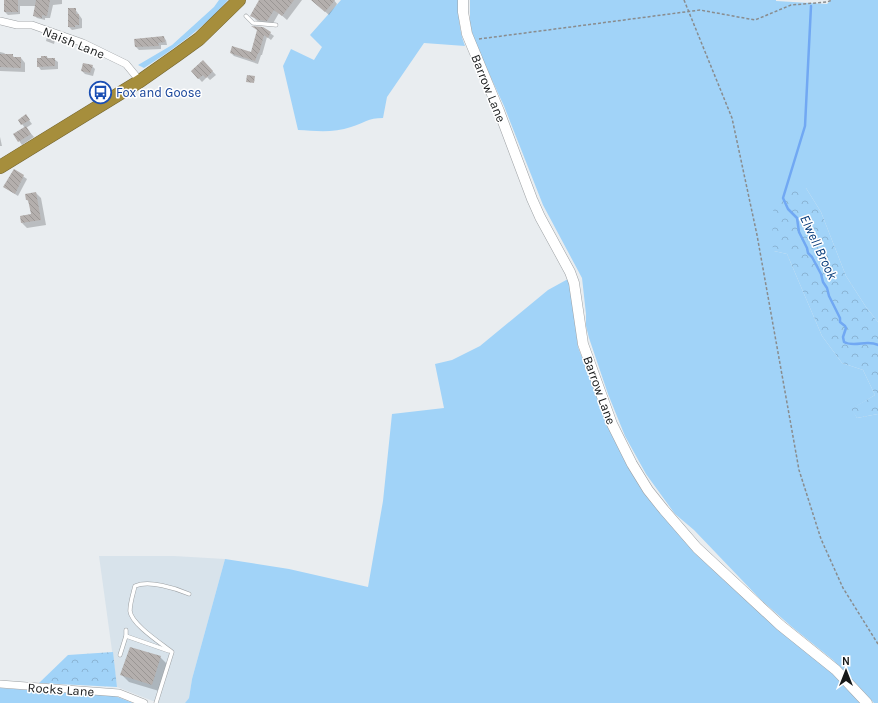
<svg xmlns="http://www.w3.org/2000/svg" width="878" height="703" font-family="Karla,sans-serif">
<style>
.built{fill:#d8e3eb}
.grass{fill:#a1d3f8}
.forest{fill:url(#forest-crowns)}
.shadow{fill:#0003}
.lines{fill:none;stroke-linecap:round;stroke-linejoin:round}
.stream{stroke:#71a8f3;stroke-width:2.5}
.building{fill:url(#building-back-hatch)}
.lane-casing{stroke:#9da1a4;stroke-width:4.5}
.street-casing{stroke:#9da1a4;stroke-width:8}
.secondary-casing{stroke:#9da1a4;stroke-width:11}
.highway-casing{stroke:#746530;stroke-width:14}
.path{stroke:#898c8e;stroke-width:1.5;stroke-dasharray:3 2;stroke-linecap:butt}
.lane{stroke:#fff;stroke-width:3.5}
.street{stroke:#fff;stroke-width:7}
.secondary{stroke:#fff;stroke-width:10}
.highway{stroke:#a68e3c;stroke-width:13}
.labels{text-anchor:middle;stroke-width:3;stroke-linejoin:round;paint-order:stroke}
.street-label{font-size:13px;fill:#161819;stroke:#fff}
.transit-label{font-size:13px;fill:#164399;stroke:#fff;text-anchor:start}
.water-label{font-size:14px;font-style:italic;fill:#003778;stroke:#fff}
</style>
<defs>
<pattern id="forest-crowns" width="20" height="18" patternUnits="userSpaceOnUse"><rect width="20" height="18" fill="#a1d3f8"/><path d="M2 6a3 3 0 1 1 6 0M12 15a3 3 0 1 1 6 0" fill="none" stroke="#8ab4d4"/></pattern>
<pattern id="building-back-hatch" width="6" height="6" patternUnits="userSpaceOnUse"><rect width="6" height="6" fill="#b4afad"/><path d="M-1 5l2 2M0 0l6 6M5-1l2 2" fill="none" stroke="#9a9694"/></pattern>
</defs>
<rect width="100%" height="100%" fill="#e9edf0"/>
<!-- built -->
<polygon class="built" points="99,556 174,556 225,559 192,679 189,698 185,703 158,703 117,687"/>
<!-- grass -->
<g class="grass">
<path d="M219,0h9c-24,28 -53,48 -84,68l-6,-3 34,-20 42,-38z"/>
<path d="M341,0h117c1,16 1,31 7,46l-41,-3 -37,54 -4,21c-15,0 -19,5 -32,9 -17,6 -35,4 -53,3l-15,-64 8,-17 23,11 8,-13 -12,-12z"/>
<polygon points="470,0 776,0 776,1 827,4 831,0 878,0 878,322 866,307 846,276 821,212 806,188 774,251 787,254 822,336 842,363 863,370 875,395 852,409 857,418 878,414 878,703 874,703 833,660 792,627 761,600 694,530 675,514 646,474 625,436 608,394 589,338 586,326 586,314 582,278 543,205 504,106 479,52 470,27"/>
<polygon points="568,279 572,294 578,347 608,425 681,536 776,628 831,671 860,703 185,703 189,698 192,679 225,559 289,569 368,587 383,501 392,414 444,408 435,364 452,360 480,346 548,290"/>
<polygon points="0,688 115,696 133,703 0,703"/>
</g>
<!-- forest -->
<g class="forest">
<polygon points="806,188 821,212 846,276 866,307 878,322 878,414 857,418 851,409 875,395 863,370 842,363 822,336 787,254 774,251 772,245 773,211 781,198 793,189"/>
<polygon points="113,652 117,687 39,683 68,655"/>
</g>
<!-- shadow -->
<g class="shadow">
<polygon points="12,0 62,0 62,4 53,5 50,18 45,18 45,20 37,18 34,15 36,6 20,6 20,14 8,15 5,12"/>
<polygon points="261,0 302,0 287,20 279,13 272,25 264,25 256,20 252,15"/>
<polygon points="312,0 334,0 337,4 329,15"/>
<polygon points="75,9 82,19 82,28 72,30 69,27"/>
<polygon points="263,28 274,36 271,40 267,37 262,55 261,55 258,64 234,56 231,53 252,53"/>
<polygon points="47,37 55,40 54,44 46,41"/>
<polygon points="163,37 166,40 167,45 161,45 161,49 139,50 136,47"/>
<polygon points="0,52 4,53 7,55 12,55 15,58 21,58 25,63 25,72 0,71"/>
<polygon points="47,57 49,59 54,59 58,62 58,69 41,70 38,66"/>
<polygon points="203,61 216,75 210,80 207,77 202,82 192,71"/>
<polygon points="92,66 95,69 93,76 85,74 82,71"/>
<polygon points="26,116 32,124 26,128 34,137 22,145 15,135 25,128 19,120"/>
<polygon points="0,137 2,146 0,146"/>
<polygon points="14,170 27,179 18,196 4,187"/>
<polygon points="36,193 41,198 46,225 27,228 22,223 21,216 32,215 30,203 27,200"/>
<polygon points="160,657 167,664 159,691 129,682 122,675"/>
</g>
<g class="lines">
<!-- stream -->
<path class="stream" d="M811,6l-6,120 -22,72 5,11 9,9 2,14 8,16 1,5 4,4 9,17 2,8 4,6 2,8 11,22v4l5,4 1,2 -3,9 1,5c11,6 23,-3 34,3"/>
</g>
<!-- building -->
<g class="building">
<rect x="4" y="0" width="14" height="12"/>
<polygon points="36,0 50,0 47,16 42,15 42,18 33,16"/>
<polygon points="259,0 294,0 282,16 274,10 267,21 259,20 250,16"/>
<polygon points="311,0 335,0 325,12"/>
<polygon points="68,8 76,8 76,14 79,14 79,25 75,25 75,27 68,27"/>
<polygon points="251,26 263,27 271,32 268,38 264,35 259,53 258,53 255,61 230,53 232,46 251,52 257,30"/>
<polygon points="164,36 165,42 158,43 159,46 135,47 134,39"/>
<polygon points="0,54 13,54 13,57 21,57 21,68 0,67"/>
<polygon points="41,56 47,56 47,58 55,58 55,66 37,67 37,58 41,58"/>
<polygon points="203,60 213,71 206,78 203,75 198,79 191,71"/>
<polygon points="83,63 93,65 90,73 81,71"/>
<polygon points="247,75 255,76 254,83 246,82"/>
<polygon points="26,114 30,120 21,125 18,120"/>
<polygon points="26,126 31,134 18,142 13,134"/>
<polygon points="14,169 24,175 15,194 3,187"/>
<polygon points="36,192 41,220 21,223 20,216 31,214 28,200 26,200 25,194"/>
<polygon points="130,647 161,656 152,685 120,675"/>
</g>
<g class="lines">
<defs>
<g id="lane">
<polyline points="246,16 253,23 276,25"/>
<polyline points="126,636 169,651"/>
<polyline points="120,655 126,636 126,630"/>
<path d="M156,703l16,-51c-10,-8 -41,-28 -42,-41 0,-8 3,-17 5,-25 14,-6 40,2 54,8"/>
</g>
<g id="street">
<polyline points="0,21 17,25 32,25 83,43 126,64 140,81"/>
<polyline points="0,684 119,693 144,703"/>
</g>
<polyline id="secondary" points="463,0 463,12 467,34 499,111 532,199 540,217 570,272 574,283 583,344 612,424 632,464 648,490 664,510 697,548 780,625 836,670 867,703"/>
<polyline id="highway" points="0,167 140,81 177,55 199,39 239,0"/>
</defs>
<!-- lane casing -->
<use href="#lane" class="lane-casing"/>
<!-- street casing -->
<use href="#street" class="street-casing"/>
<!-- secondary casing -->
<use href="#secondary" class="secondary-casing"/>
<!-- highway casing -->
<use href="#highway" class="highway-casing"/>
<!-- path -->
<g class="path">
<polyline points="684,0 732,118 757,235 799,470 821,539 843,588 878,644"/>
<polyline points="479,39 700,10 755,20 791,5 827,2 832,0"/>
</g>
<!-- lane -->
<use href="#lane" class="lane"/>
<!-- street -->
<use href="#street" class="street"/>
<!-- secondary -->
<use href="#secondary" class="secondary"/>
<!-- highway -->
<use href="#highway" class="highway"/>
</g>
<!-- icons -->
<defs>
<symbol id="bus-ring" viewBox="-11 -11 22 22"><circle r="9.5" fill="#fff" stroke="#1a4fb4" stroke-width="1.5"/><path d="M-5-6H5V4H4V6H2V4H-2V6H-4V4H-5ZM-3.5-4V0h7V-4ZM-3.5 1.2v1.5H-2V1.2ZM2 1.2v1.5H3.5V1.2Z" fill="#1a4fb4"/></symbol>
</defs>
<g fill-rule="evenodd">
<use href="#bus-ring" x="88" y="80" width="25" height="25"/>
</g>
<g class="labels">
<!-- street labels -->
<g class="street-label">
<text transform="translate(74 42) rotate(22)" y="5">Naish Lane</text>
<text transform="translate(489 88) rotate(68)" y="5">Barrow Lane</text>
<text transform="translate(600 390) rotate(70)" y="5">Barrow Lane</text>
<text transform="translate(61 689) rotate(4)" y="5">Rocks Lane</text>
</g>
<!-- transit labels -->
<g class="transit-label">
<text x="116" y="97">Fox and Goose</text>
</g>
<!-- water labels -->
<g class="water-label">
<text transform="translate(819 247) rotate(65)" y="5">Elwell Brook</text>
</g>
</g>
<!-- north arrow -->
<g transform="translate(846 671)" stroke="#ffffff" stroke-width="3" paint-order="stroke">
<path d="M0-3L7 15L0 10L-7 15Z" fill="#161819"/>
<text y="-6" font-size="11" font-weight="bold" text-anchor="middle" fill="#161819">N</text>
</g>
</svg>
